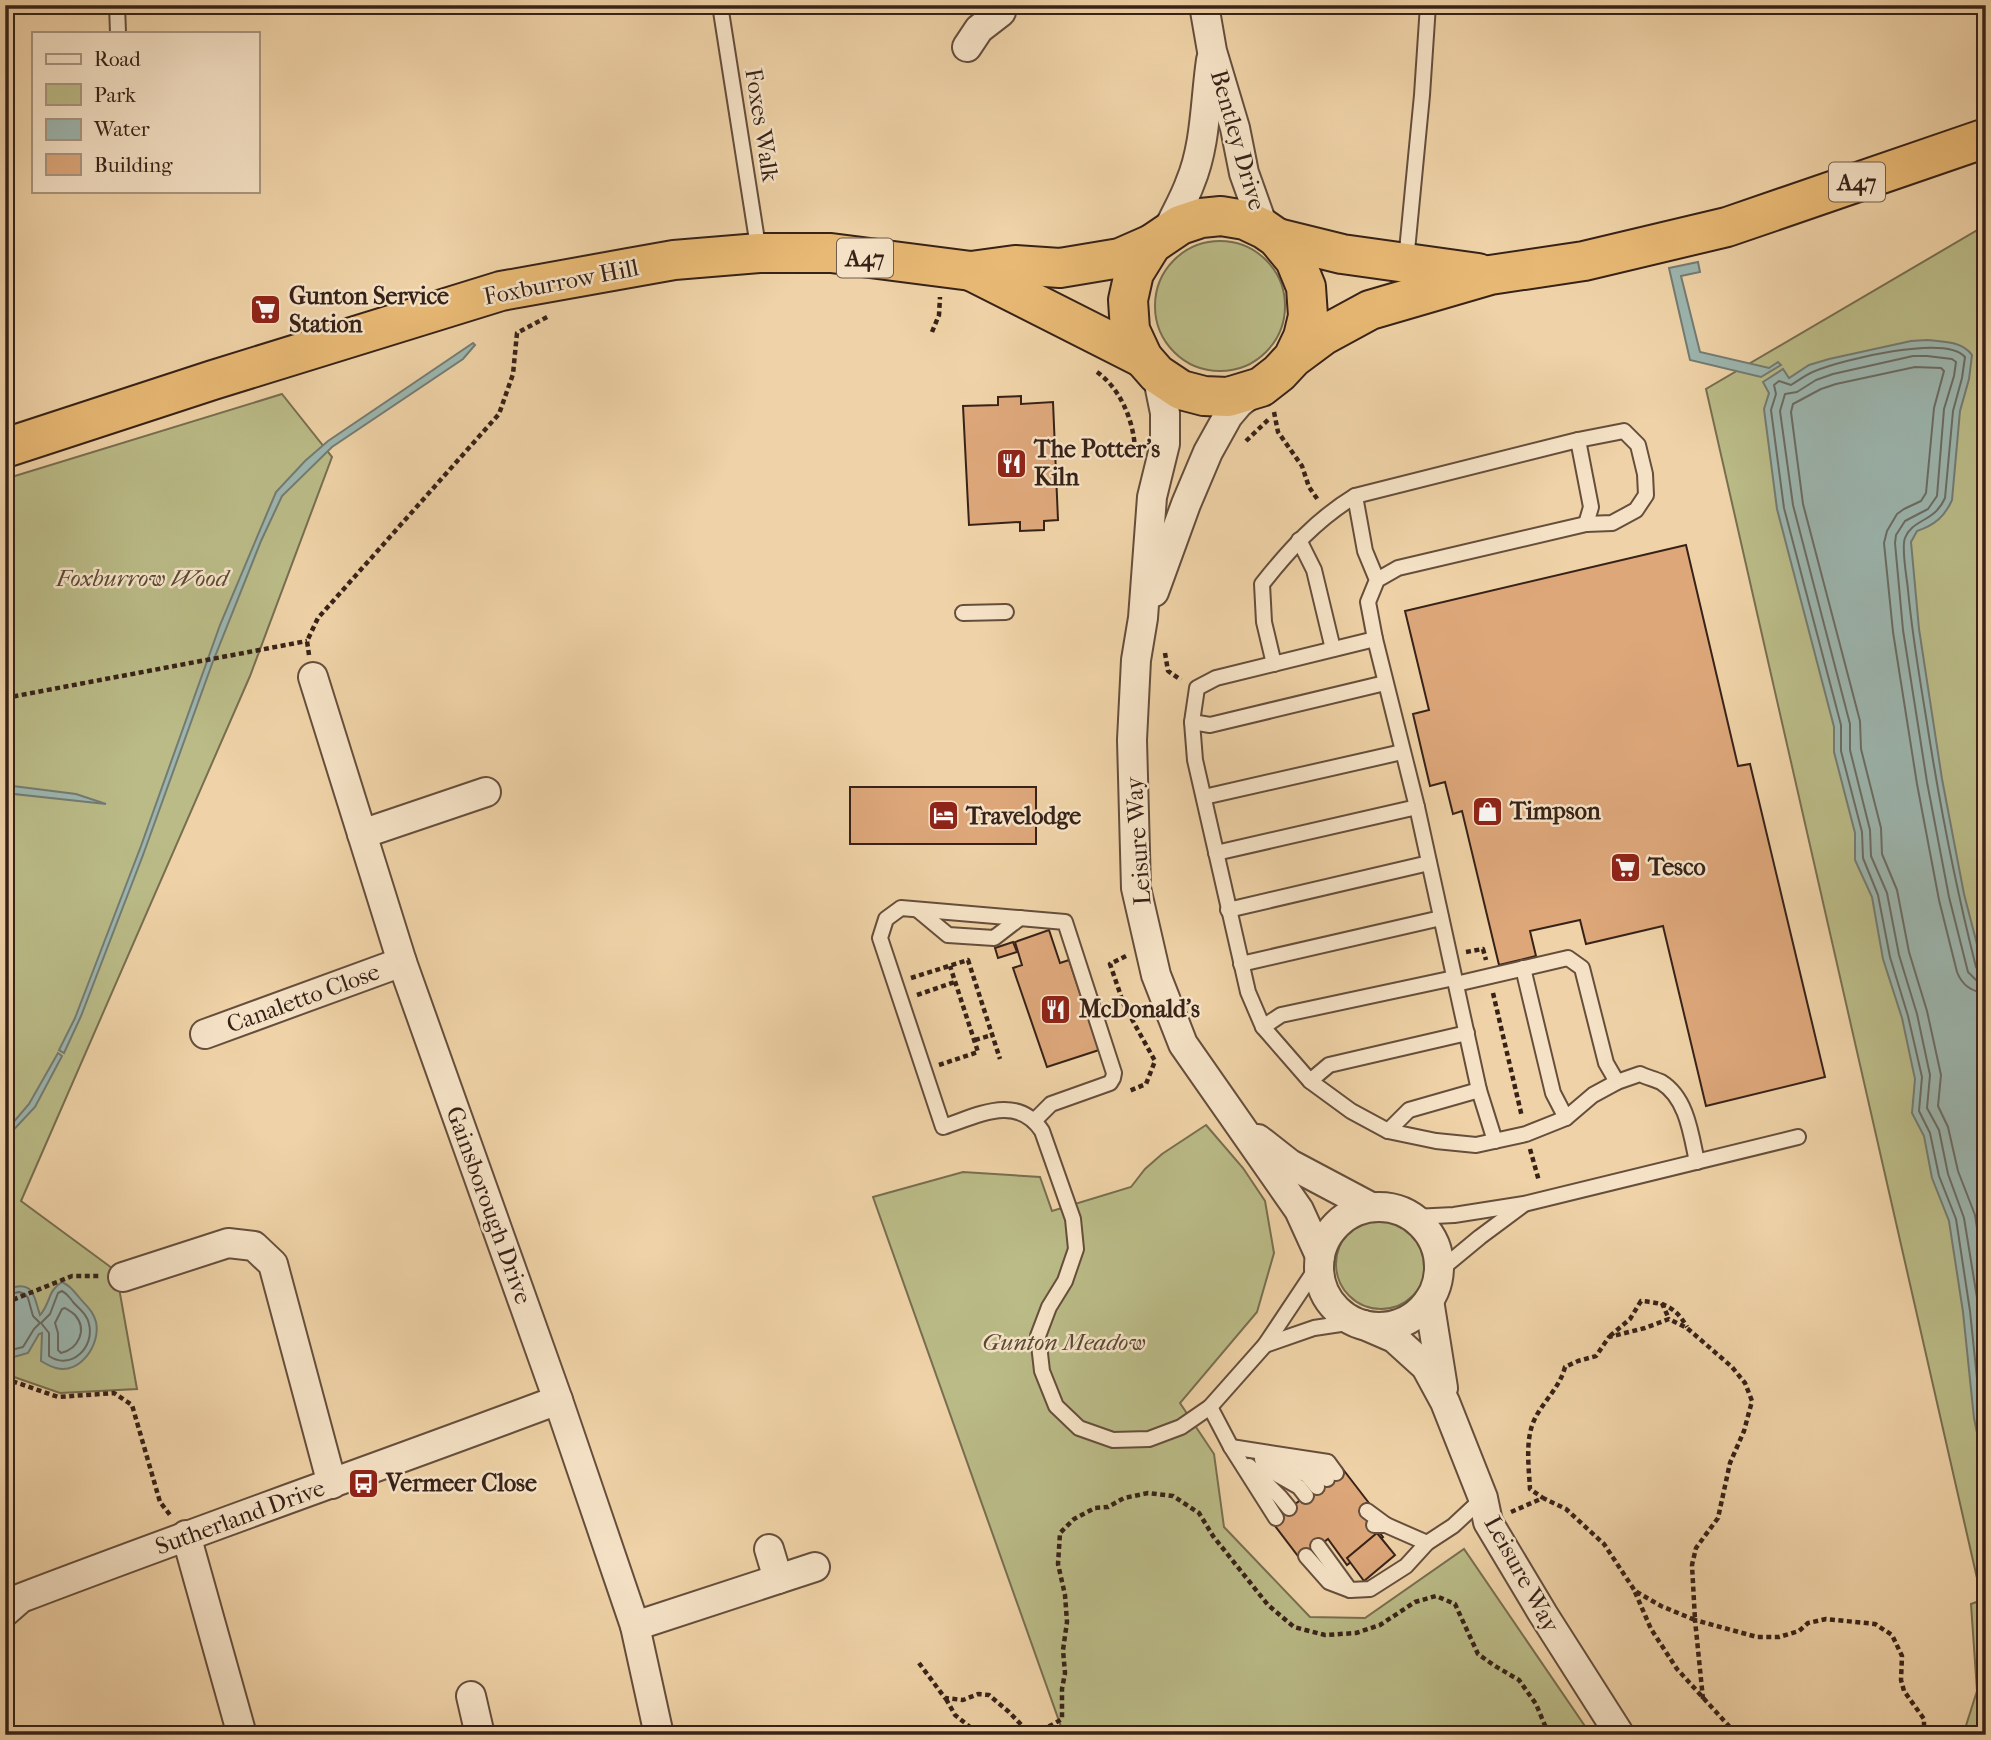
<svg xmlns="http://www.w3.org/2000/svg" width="1991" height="1740" font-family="'IM FELL French Canon',serif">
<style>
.green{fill:#babb87;stroke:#786e50;stroke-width:2}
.water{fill:#9cb6af;stroke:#747b73;stroke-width:2}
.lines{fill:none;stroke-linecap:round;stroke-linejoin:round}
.shore{stroke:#6a6c64;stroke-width:2}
.building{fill:#dda77a;stroke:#372218;stroke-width:2}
.service-casing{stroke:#654e3c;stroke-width:18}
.minor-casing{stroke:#654e3c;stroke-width:32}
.trunk-casing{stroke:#372218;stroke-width:42}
.path{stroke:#372218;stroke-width:4.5;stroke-dasharray:5 3.5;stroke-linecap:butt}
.service{stroke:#f5e2c6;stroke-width:14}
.minor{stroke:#f5e2c6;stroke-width:28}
.trunk{stroke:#e8b974;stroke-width:38}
.labels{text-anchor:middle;stroke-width:5;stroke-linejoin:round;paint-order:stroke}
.shield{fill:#f5e2c6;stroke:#705c4c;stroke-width:2}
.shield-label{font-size:23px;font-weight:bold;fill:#372218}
.street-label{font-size:24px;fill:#372218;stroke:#f5e2c6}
.poi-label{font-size:24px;font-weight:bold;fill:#372218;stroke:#f5e2c6;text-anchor:start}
.park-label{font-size:24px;font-style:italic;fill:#584834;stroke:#f5e2c6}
</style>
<rect width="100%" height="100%" fill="#efd2a7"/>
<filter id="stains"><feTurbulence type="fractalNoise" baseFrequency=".00286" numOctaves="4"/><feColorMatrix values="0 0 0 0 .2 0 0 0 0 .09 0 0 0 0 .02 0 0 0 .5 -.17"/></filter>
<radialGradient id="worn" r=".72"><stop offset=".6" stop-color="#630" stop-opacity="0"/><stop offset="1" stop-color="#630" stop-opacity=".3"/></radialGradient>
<!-- green -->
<g class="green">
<polygon points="1986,225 1986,1735 1963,1735 1977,1691 1971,1604 1982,1600 1706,389"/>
<circle cx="1220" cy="306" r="65"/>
<polygon points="282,394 332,457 250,676 21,1201 116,1271 137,1389 60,1393 14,1377 5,1372 5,479"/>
<polygon points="1206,1125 1243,1168 1265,1201 1274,1253 1257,1312 1180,1403 1214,1454 1224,1527 1310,1617 1365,1618 1464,1549 1591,1735 1064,1735 873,1197 963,1172 1040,1177 1052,1211 1131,1187 1145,1169 1162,1154"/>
<circle cx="1381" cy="1264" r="45"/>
</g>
<!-- water -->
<g class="water">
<polygon points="1698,262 1700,272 1681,276 1700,352 1769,368 1778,362 1781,365 1761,377 1690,360 1669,268"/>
<path d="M1927,340c17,2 35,1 45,15l-3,24 -9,32 -8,89c-7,16 -17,25 -35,31l-6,11 8,87 23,150 22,115 22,85v498l-12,-59 -11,-106 -14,-91 -17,-43 -8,-42 -12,-23 3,-34 -13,-61 -19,-59 -11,-62 -17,-37v-27l-21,-81v-25l-57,-218 -13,-100 5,-16 -6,-11 20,-13 6,9 20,-13 20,-6 82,-18z"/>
<polygon points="473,343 475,345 463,359 332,447 282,496 261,541 212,664 143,855 81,1016 64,1053 59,1050 75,1018 141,846 220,625 276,492 305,461 328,441"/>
<polygon points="5,785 76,794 106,804 5,793"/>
<polygon points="58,1053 62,1056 35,1107 5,1139 5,1132 29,1104"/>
<path d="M62,1282c8,4 10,7 16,14 7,9 15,14 18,26 5,22 -16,53 -40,46 -5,-1 -10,-4 -15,-7l1,-28 -3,1 -11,19 -14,4 -9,-4v-63c28,-11 28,3 35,25 11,-12 7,-24 22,-33z"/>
</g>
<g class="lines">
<!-- shore -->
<g class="shore">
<path d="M1986,973l-7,-1 -3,-5c-21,-83 -37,-166 -50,-250 -7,-42 -14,-84 -18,-127 -1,-12 -7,-42 -3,-52 8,-20 29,-15 40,-40l8,-87 9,-33 3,-21c-19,-23 -124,3 -150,14 -8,3 -16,9 -24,14l-12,-4 -5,4 2,9 -5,16 13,98 57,217v26l21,81 1,26 15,37 12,62 18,59 14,61 -3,34 11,22 9,43 17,43 14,92 11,106 5,26"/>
<polyline points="1986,982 1976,980 1968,972 1949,897 1927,782 1903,630 1895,543 1896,535 1905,521 1928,509 1937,496 1944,409 1954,376 1956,362 1952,359 1927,356 1913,356 1833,374 1816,380 1797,392 1785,394 1780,411 1793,505 1850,724 1850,750 1870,830 1871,856 1887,893 1899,955 1917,1014 1930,1075 1927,1108 1939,1130 1948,1174 1964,1218 1979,1310 1986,1378"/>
<path d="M1986,993c-15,-1 -24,-8 -29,-21l-18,-72 -22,-116 -24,-152 -9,-89 3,-12 10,-17 7,-5 17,-8 5,-8 8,-85 10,-37 -3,-3 -26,-1 -79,17 -15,5 -28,15 -2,8 12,92 57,217 1,28 20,79 1,26 15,36 12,62 18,59 14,64 -3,31 10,21 10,44 17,44 11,71"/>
<path d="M62,1291c6,3 7,6 11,11 6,7 14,12 16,22 6,23 -18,47 -40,32v-23l-8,-10 9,-9 8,-21z"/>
<polyline points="5,1295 19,1292 25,1294 28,1298 33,1316 40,1323 34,1329 23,1347 15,1349 5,1347"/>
<path d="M65,1308c3,2 7,4 10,7 13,15 3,34 -14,38l-3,-3v-17l-3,-10 7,-14z"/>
</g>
</g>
<!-- building -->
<g class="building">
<polygon points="1021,396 1021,404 1053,402 1058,520 1044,521 1044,530 1020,531 1020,522 969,525 963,406 998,405 998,397"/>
<polygon points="1686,545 1738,766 1750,764 1825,1077 1706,1106 1663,926 1586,944 1580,920 1530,931 1536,956 1499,965 1462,811 1453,814 1445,782 1430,786 1413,714 1429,710 1405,611"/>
<rect x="850" y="787" width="186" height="57"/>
<polygon points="1049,930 1060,963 1069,960 1099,1050 1047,1067 1013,968 1022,965 1015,942"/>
<polygon points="1013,942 1017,952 998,958 995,948"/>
<polygon points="1342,1468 1372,1507 1364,1513 1383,1537 1347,1565 1328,1539 1301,1560 1272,1522"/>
<polygon points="1377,1533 1395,1555 1364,1581 1347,1558"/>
</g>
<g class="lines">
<defs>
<g id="service">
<polyline points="117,5 118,33"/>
<polyline points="720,5 759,253"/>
<polyline points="1406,261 1422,95 1428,5"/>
<polyline points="1578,440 1591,507 1586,524"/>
<polyline points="1299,540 1314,570 1333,649"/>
<polyline points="1377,580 1365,551 1355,496 1578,440 1624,431 1638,445 1645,474 1646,495 1636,510 1612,523 1586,524 1398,568 1377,580 1368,602 1375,639 1417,807 1479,1090 1495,1141"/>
<polyline points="963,613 1006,612"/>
<path d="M1375,639l-159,39 -19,10 -5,34 3,38 53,232 15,35 47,54 41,30 37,20 48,10 40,4 50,-11 40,-16 27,-23 24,-13 23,-8c6,3 14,5 21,8 26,16 30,52 36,80"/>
<path d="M1274,664l-10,-42 -2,-38c27,-34 55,-65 93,-88"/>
<polyline points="1192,722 1210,725 1385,683"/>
<polyline points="1204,797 1402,752"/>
<polyline points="1216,853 1417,807"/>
<polyline points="918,910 948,935 994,938 1020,918"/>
<polyline points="1228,910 1429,863"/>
<polyline points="1241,964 1441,918"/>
<polyline points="1523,968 1553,1093 1566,1118"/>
<polyline points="1456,984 1568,958 1582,968 1606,1063 1617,1082"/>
<polyline points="1263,1027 1281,1015 1454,978"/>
<polyline points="1310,1081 1329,1065 1467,1033"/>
<path d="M1035,1120l16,-16 59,-21 3,-5 1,-5 -49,-151 -164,-14 -15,11 -6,19 63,189c34,-11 74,-34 99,4l31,88 3,30 -11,32 -16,26 -11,29 4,35 14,35 23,22 34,12 36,-1 32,-12 29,-20 55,-62 54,-81"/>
<polyline points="1388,1131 1409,1110 1479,1090"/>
<polyline points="1414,1217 1454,1215 1524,1204 1798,1137"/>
<polyline points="1439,1271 1480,1237 1523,1205"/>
<polyline points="1265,1345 1314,1328 1354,1322"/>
<polyline points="1210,1407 1231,1447 1276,1518"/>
<polyline points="1231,1447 1328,1462 1336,1473"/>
<polyline points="1262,1459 1307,1475 1317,1487"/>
<polyline points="1304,1463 1317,1466 1327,1479"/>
<polyline points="1249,1466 1280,1497 1289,1508"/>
<polyline points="1262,1466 1299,1487 1306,1496"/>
<polyline points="1367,1511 1386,1525"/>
<polyline points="1374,1525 1386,1525 1427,1543"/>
<polyline points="1318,1546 1350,1590"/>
<polyline points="1306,1556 1329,1582 1350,1590 1370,1589 1406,1566 1427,1543 1453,1526 1483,1498"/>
</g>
<g id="minor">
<polyline points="1204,5 1212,51 1235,128 1244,173 1264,229"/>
<polyline points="967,47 979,29 1001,12 999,5"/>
<path d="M1167,232c7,-16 17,-32 23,-49 16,-38 15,-82 21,-123"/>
<polyline points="1157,374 1165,413 1165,444 1152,497 1143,618 1136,660 1132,740 1136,888 1156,975 1183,1044 1299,1210 1320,1256"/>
<polyline points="1154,592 1186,504 1208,452 1228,416 1239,403 1256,390"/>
<polyline points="313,677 402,962 558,1400 635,1626 659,1735"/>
<polyline points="362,834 486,792"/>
<polyline points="205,1034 402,962"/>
<polyline points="1258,1139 1290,1164 1371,1207"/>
<circle cx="1379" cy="1267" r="60"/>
<polyline points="123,1277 228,1243 254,1246 273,1264 332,1484"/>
<polyline points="1429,1300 1443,1388"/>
<polyline points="1364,1325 1394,1338 1426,1367 1445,1402 1483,1498 1488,1522 1543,1614 1620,1735"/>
<polyline points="186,1535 242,1735"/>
<polyline points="769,1549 778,1579"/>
<path d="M5,1612l16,-14c178,-68 358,-131 537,-198"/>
<polyline points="635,1626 815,1567"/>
<polyline points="471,1696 480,1735"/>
</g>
<g id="trunk">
<polyline points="1277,238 1342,254 1478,273"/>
<polyline points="971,271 1143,358"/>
<polyline points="1293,358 1303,337 1308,316 1306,287 1295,260 1277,238 1264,229 1245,220 1221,216 1201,218 1180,225 1152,244 1134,273 1128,300 1130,330 1143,358 1157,374 1181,390 1204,396 1228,397 1261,387 1279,373 1293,358 1324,335 1370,310 1490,275 1584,261 1727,227 1986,138"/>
<polyline points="5,448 213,380 501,291 629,268 674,260 759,253 831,253 971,271 1015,265 1060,268 1120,258 1152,244"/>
</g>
</defs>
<!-- service casing -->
<use href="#service" class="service-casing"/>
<!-- minor casing -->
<use href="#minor" class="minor-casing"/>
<!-- trunk casing -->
<use href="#trunk" class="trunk-casing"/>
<!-- path -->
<g class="path">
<polyline points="932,332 939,315 940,297"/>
<path d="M1097,372c24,17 37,50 38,78"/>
<polyline points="1274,412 1278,432 1302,466 1309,487 1318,500"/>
<polyline points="1246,441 1270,418"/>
<polyline points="1165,653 1168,671 1181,680"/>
<polyline points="309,655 307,641 318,618 499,414 513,374 517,333 549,316"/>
<polyline points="5,698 307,641"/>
<polyline points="1466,952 1483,949 1486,960"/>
<polyline points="1126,956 1110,964 1124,1005 1155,1061 1146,1084 1129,1091"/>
<polyline points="911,978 968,960 1000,1059"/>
<polyline points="1493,993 1522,1117"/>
<polyline points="917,995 955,982"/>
<polyline points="975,1040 992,1035"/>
<polyline points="939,1065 978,1052 950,966"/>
<polyline points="1530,1149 1539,1181"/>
<polyline points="5,1303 72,1276 101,1276"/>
<polyline points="1662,1303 1669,1319"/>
<path d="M1610,1336l20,-17 11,-18c23,2 34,5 46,26"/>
<polyline points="5,1377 12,1381 58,1397 114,1393 132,1405 160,1502 170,1515"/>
<path d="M1511,1512l32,-14 23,11 38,35 31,47 26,15 34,14 -3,-55 4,-17 22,-30 12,-55 14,-32 8,-30 -7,-18 -13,-16 -45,-39 -18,-9 -24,9 -36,9 -13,19 -18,5 -13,6c-6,24 -28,39 -34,62 -5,19 -2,41 -1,60l13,9"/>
<polyline points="1635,1592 1651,1629 1677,1669 1737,1735"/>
<polyline points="919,1663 945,1698 963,1700 978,1694 989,1695 1009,1712 1031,1735"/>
<polyline points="946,1699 955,1715 980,1735"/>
<polyline points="1703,1699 1695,1620 1757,1637 1779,1637 1799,1631 1808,1623 1826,1619 1875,1624 1892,1635 1902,1656 1901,1680 1904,1691 1924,1719 1924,1733 1920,1735"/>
<polyline points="5,1703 14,1735"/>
<polyline points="1034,1735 1062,1719 1062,1689 1065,1673 1063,1650 1067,1622 1065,1595 1058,1564 1060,1533 1074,1519 1095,1508 1108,1507 1124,1498 1148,1493 1173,1496 1199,1513 1213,1536 1268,1605 1294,1627 1325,1635 1356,1633 1380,1625 1415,1602 1436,1596 1455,1604 1478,1654 1495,1666 1519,1680 1536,1704 1549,1735"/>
</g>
<!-- service -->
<use href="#service" class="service"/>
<!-- minor -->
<use href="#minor" class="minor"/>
<!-- trunk -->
<use href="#trunk" class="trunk"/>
</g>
<!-- icons -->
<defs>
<symbol id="supermarket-square" viewBox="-11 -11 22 22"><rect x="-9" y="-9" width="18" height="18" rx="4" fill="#8f2418" stroke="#f5e2c6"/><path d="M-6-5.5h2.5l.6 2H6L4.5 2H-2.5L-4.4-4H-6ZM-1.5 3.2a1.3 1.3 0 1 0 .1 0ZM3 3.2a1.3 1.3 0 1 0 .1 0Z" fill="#fff"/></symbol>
<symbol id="restaurant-square" viewBox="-11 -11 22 22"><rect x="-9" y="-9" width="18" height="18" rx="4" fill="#8f2418" stroke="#f5e2c6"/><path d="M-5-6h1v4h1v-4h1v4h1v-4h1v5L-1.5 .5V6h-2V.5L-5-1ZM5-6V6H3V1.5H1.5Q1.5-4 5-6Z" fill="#fff"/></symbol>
<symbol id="shop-square" viewBox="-11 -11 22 22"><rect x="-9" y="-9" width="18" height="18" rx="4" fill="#8f2418" stroke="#f5e2c6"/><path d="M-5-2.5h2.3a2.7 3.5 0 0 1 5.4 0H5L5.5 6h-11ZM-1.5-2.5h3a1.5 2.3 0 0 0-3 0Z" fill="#fff"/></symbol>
<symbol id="hotel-square" viewBox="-11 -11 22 22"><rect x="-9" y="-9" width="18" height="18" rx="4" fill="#8f2418" stroke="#f5e2c6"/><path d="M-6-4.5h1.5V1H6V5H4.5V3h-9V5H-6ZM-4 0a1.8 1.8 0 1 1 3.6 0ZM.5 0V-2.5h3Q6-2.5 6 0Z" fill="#fff"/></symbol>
<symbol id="bus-square" viewBox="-11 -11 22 22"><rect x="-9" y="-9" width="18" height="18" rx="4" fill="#8f2418" stroke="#f5e2c6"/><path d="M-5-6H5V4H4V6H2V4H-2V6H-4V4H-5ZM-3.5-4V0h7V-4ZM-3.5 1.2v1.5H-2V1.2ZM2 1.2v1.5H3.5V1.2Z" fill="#fff"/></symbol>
</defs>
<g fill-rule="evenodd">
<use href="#supermarket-square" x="248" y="292" width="35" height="35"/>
<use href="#restaurant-square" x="994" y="446" width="35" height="35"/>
<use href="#shop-square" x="1470" y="794" width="35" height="35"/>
<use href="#hotel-square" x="926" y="798" width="35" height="35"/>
<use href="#supermarket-square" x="1608" y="850" width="35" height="35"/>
<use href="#restaurant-square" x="1038" y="992" width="35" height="35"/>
<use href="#bus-square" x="346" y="1466" width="35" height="35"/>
</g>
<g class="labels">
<!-- shield labels -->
<g class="shield">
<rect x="1829" y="162.5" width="56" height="39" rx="5"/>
<rect x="837" y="238.5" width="56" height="39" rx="5"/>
</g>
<g class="shield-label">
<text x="1857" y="190">A47</text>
<text x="865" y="266">A47</text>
</g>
<!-- street labels -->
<g class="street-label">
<text transform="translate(762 125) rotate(81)" y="8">Foxes Walk</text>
<text transform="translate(1238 140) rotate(74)" y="8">Bentley Drive</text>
<text transform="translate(561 282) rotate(-11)" y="8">Foxburrow Hill</text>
<text transform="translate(1138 841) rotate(-94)" y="8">Leisure Way</text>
<text transform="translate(303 998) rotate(-20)" y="8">Canaletto Close</text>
<text transform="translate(489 1205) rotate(70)" y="8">Gainsborough Drive</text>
<text transform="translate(240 1517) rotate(-20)" y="8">Sutherland Drive</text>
<text transform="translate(1522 1574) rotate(61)" y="8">Leisure Way</text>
</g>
<!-- poi labels -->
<g class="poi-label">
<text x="289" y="304">Gunton Service<tspan x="289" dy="28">Station</tspan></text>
<text x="1034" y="457">The Potter's<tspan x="1034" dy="28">Kiln</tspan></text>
<text x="1510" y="819">Timpson</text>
<text x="966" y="824">Travelodge</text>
<text x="1648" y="875">Tesco</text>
<text x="1079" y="1017">McDonald's</text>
<text x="386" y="1491">Vermeer Close</text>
</g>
<!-- park labels -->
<g class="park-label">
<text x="142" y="586">Foxburrow Wood</text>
<text x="1064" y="1350">Gunton Meadow</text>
</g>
</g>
<!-- margin -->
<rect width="1991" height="1740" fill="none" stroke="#efd2a7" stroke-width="28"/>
<rect x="7" y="7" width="1977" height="1726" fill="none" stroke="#372218" stroke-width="3.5"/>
<rect x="14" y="14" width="1963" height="1712" fill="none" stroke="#372218" stroke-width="2"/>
<!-- legend -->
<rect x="32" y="32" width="228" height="161" fill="#f5e2c6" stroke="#a99580" stroke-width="2"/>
<rect x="46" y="54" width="35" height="10" fill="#f5e2c6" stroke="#a99580" stroke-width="2"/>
<text x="94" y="66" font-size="21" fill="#372218">Road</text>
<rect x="46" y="84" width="35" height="21" fill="#babb87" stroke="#a99580" stroke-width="2"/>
<text x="94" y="102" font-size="21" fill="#372218">Park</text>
<rect x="46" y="119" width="35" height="21" fill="#9cb6af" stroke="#a99580" stroke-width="2"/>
<text x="94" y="136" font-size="21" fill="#372218">Water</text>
<rect x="46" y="154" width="35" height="21" fill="#dda77a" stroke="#a99580" stroke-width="2"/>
<text x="94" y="172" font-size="21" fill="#372218">Building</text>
<rect width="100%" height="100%" filter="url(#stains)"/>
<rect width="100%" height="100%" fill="url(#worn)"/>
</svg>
